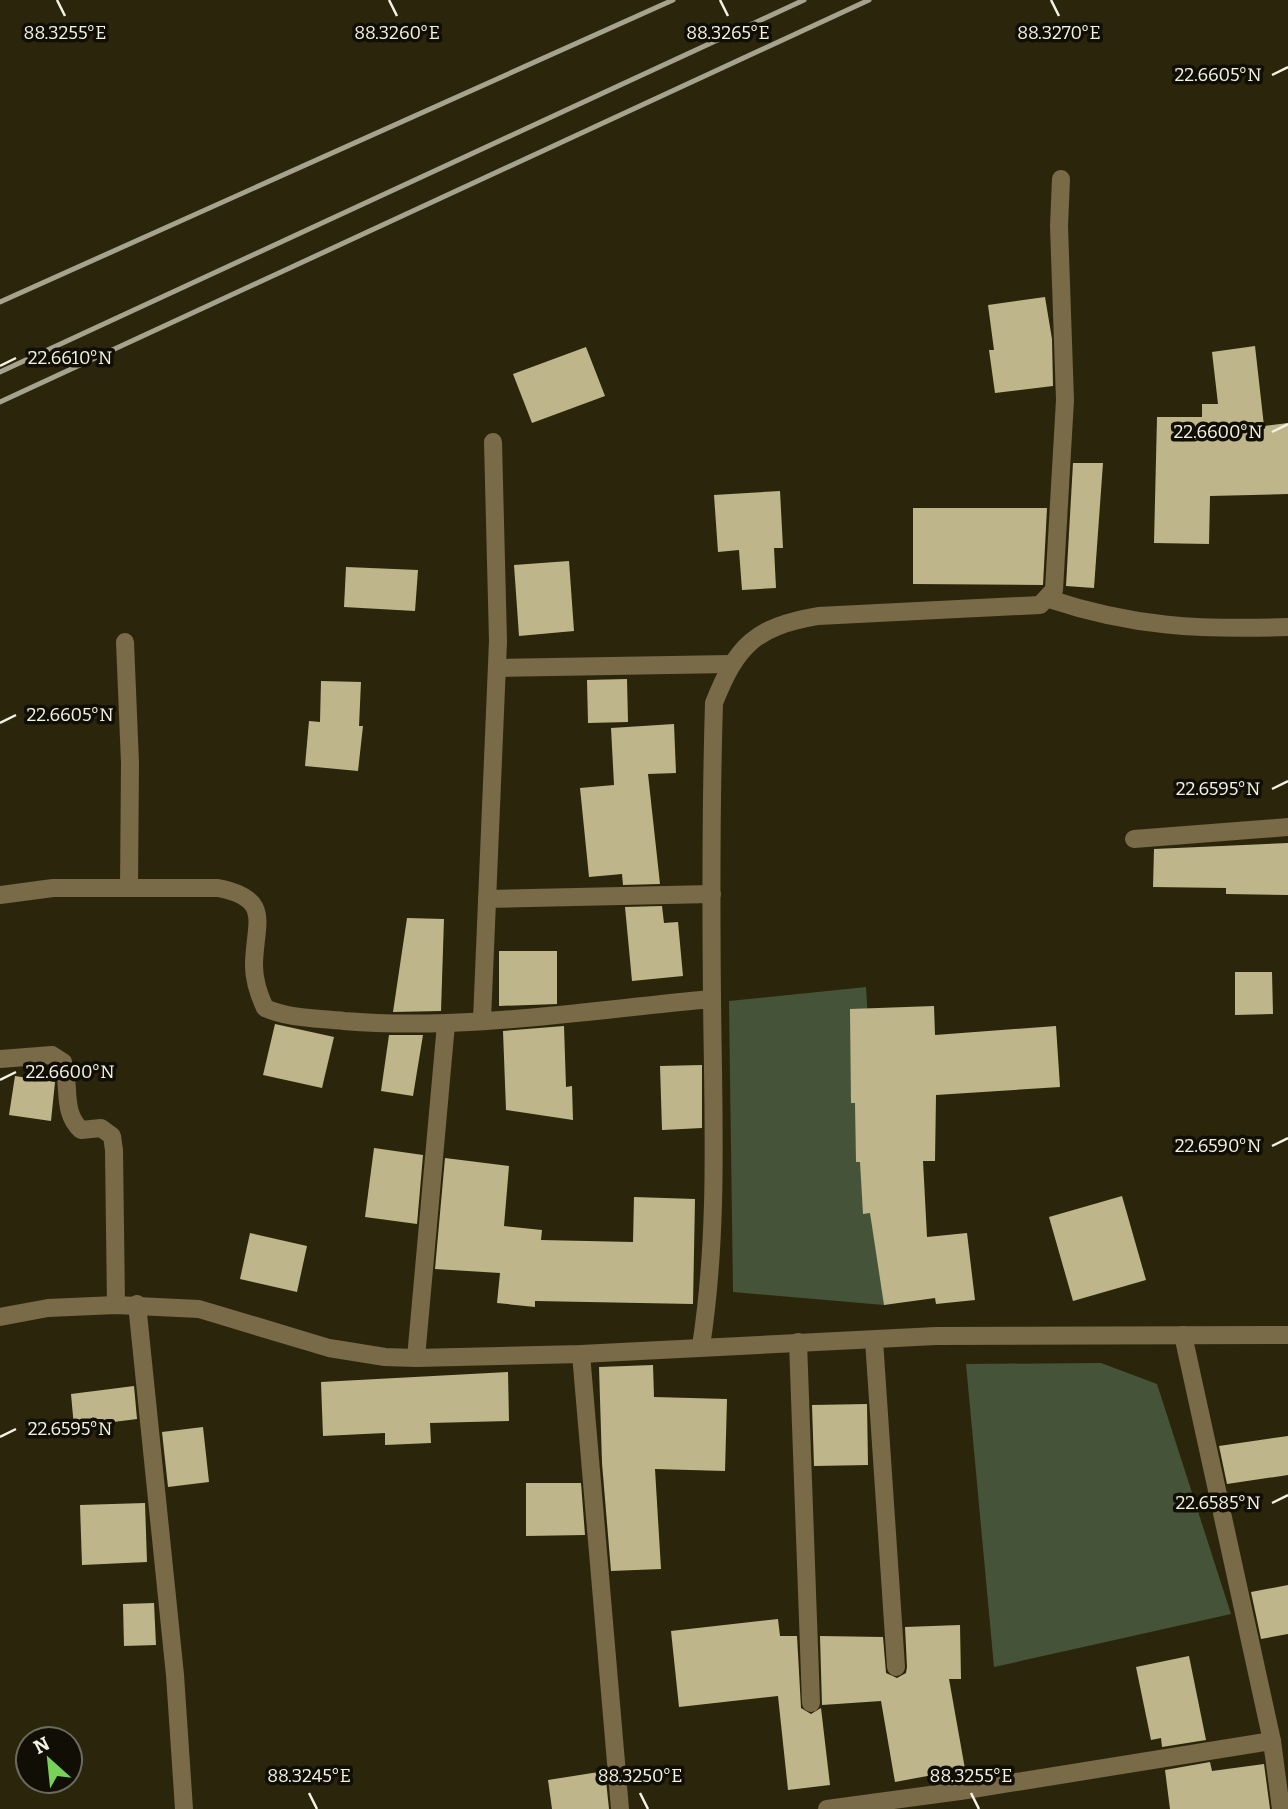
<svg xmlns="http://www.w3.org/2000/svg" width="1288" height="1809" font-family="Bitter,serif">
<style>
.green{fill:#455438}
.building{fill:#beb68a}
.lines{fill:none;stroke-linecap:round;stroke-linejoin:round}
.minor{stroke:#796a48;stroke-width:18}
.rail{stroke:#a5a28e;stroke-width:5}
.ticks{fill:none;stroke:#f4f2e2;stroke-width:2.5}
.ticks-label{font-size:18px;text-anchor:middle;fill:#f4f2e2;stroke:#110f05;stroke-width:7;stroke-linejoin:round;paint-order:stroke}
</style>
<rect width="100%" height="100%" fill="#2b260b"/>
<!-- green -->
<g class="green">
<polygon points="866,987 884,1305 733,1292 729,1001"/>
<polygon points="1101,1363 1157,1384 1231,1614 994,1667 966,1364"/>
</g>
<!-- building -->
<g class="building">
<polygon points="1045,297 1052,339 1053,386 995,393 989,350 994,350 988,305"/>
<polygon points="1255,346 1264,426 1288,423 1288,494 1210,496 1209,544 1154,543 1157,417 1202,417 1202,404 1218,404 1212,352"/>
<polygon points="586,347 605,396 532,423 513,374"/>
<polygon points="1073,463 1103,463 1094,588 1066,586"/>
<polygon points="780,491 783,548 774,548 776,588 742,590 739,550 718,552 714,495"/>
<polygon points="913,508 1047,508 1043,585 913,584"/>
<polygon points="569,561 574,631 519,636 514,565"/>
<polygon points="346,567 418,570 415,611 344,607"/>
<polygon points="627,679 628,722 588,723 587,680"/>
<polygon points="321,681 361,682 359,726 363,726 358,771 305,766 309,721 320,722"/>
<polygon points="674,724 676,773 648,774 660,884 623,885 622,874 589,877 580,788 614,785 611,728"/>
<polygon points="1288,843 1288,895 1226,894 1226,888 1153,887 1154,849"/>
<polygon points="662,906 664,923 678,922 683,976 632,981 625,907"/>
<polygon points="407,918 444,919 441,1011 393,1012"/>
<polygon points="499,951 557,951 557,1004 499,1006"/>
<polygon points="1235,972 1272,972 1273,1014 1235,1015"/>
<polygon points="934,1006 935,1035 1056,1026 1060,1087 936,1095 935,1161 923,1161 927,1237 967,1233 975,1300 936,1304 935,1298 884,1305 870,1213 863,1214 860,1162 856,1162 855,1103 851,1103 850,1009"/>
<polygon points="275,1024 334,1037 322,1088 263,1075"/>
<polygon points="564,1026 566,1087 572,1086 573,1120 506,1110 503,1031"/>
<polygon points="389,1035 423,1035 413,1096 381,1091"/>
<polygon points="702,1065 702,1128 662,1130 660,1066"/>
<polygon points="15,1076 55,1082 51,1121 9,1115"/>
<polygon points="374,1148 423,1155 417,1224 365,1217"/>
<polygon points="445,1158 509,1166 504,1226 542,1230 541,1240 633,1242 634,1197 695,1199 693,1304 535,1301 535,1307 497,1303 500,1273 435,1269"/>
<polygon points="1122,1196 1146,1280 1073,1301 1049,1217"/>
<polygon points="250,1233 307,1246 297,1292 240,1279"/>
<polygon points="653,1365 654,1397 727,1399 725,1471 655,1469 661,1569 611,1571 602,1463 599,1367"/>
<polygon points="508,1372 509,1421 430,1423 431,1443 385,1445 385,1433 323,1436 321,1382"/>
<polygon points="134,1386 137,1419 74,1427 71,1394"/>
<polygon points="867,1404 868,1465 814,1466 812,1405"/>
<polygon points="203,1427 209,1482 168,1487 162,1432"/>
<polygon points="1288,1436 1288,1475 1227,1484 1219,1446"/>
<polygon points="526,1483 581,1483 585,1535 526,1536"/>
<polygon points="145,1503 147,1562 82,1565 80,1505"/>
<polygon points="1288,1585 1288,1634 1261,1639 1251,1592"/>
<polygon points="154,1603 156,1645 124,1646 123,1604"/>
<polygon points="778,1619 780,1636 797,1636 801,1708 811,1714 821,1708 830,1785 788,1790 778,1696 679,1707 671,1631"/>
<polygon points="960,1625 961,1679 949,1679 965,1769 895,1782 881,1701 822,1705 820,1636 883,1637 886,1673 897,1678 906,1673 907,1667 905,1627"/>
<polygon points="1189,1656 1206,1740 1162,1747 1161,1738 1151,1740 1136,1667"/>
<polygon points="1210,1762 1212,1771 1264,1764 1270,1809 1170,1809 1165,1770"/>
<polygon points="605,1771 609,1809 552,1809 548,1780"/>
</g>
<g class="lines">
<!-- minor -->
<g class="minor">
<path d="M1049,599c84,28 151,31 239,28"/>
<polyline points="125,642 130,763 129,888"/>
<polyline points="497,668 730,664"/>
<polyline points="1134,839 1288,827"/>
<path d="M0,895l53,-7h165c56,11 36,36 36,78 0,15 5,29 11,42 25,11 51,10 79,13 122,10 246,-11 368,-22"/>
<polyline points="487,899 712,894"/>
<polyline points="482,1020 498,641 493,442"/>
<path d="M0,1059l52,-4 11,7c8,24 -2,49 18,68l20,-2 11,8 2,14 2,155"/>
<polyline points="137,1304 175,1675 184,1809"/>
<polyline points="0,1317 48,1308 116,1305 199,1309 329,1348 385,1357 416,1358 581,1354 936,1336 1288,1335"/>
<polyline points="1183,1335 1272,1741 1281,1809"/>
<polyline points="874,1340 896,1667"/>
<polyline points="798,1342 811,1703"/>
<path d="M701,1346c18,-115 12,-235 11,-350 -1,-98 -1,-195 2,-293 23,-58 41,-76 104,-87l222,-11 14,-15 11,-190 -6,-174 2,-47"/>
<polyline points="581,1354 620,1809"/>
<polyline points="416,1358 446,1024"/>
<polyline points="827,1809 960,1791 1272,1741"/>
</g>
<!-- rail -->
<g class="rail">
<polyline points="0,302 673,0"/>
<polyline points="0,372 804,0"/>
<polyline points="0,402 869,0"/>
</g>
</g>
<!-- ticks -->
<path class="ticks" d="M57,0l8,16M389,0l8,16M720,0l8,16M1051,0l8,16M1272,75l16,-8M0,366l16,-8M1272,432l16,-8M0,723l16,-8M1272,789l16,-8M0,1080l16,-8M1272,1146l16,-8M0,1437l16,-8M1272,1503l16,-8M309,1793l8,16M640,1793l8,16M971,1793l8,16"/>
<g class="ticks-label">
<text x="65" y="39">88.3255°E</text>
<text x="397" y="39">88.3260°E</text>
<text x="728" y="39">88.3265°E</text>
<text x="1059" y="39">88.3270°E</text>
<text x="1218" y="81">22.6605°N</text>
<text x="70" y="364">22.6610°N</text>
<text x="1218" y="438">22.6600°N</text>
<text x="70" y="721">22.6605°N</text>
<text x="1218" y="795">22.6595°N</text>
<text x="70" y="1078">22.6600°N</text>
<text x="1218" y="1152">22.6590°N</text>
<text x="70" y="1435">22.6595°N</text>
<text x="1218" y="1509">22.6585°N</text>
<text x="309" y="1782">88.3245°E</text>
<text x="640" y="1782">88.3250°E</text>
<text x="971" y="1782">88.3255°E</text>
</g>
<!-- north arrow -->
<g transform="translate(49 1760) rotate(333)"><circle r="33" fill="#110f05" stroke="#6c6a5d" stroke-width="2"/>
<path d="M0-5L12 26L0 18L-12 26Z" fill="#78d158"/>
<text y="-10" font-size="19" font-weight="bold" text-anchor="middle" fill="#f4f2e2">N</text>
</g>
</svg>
